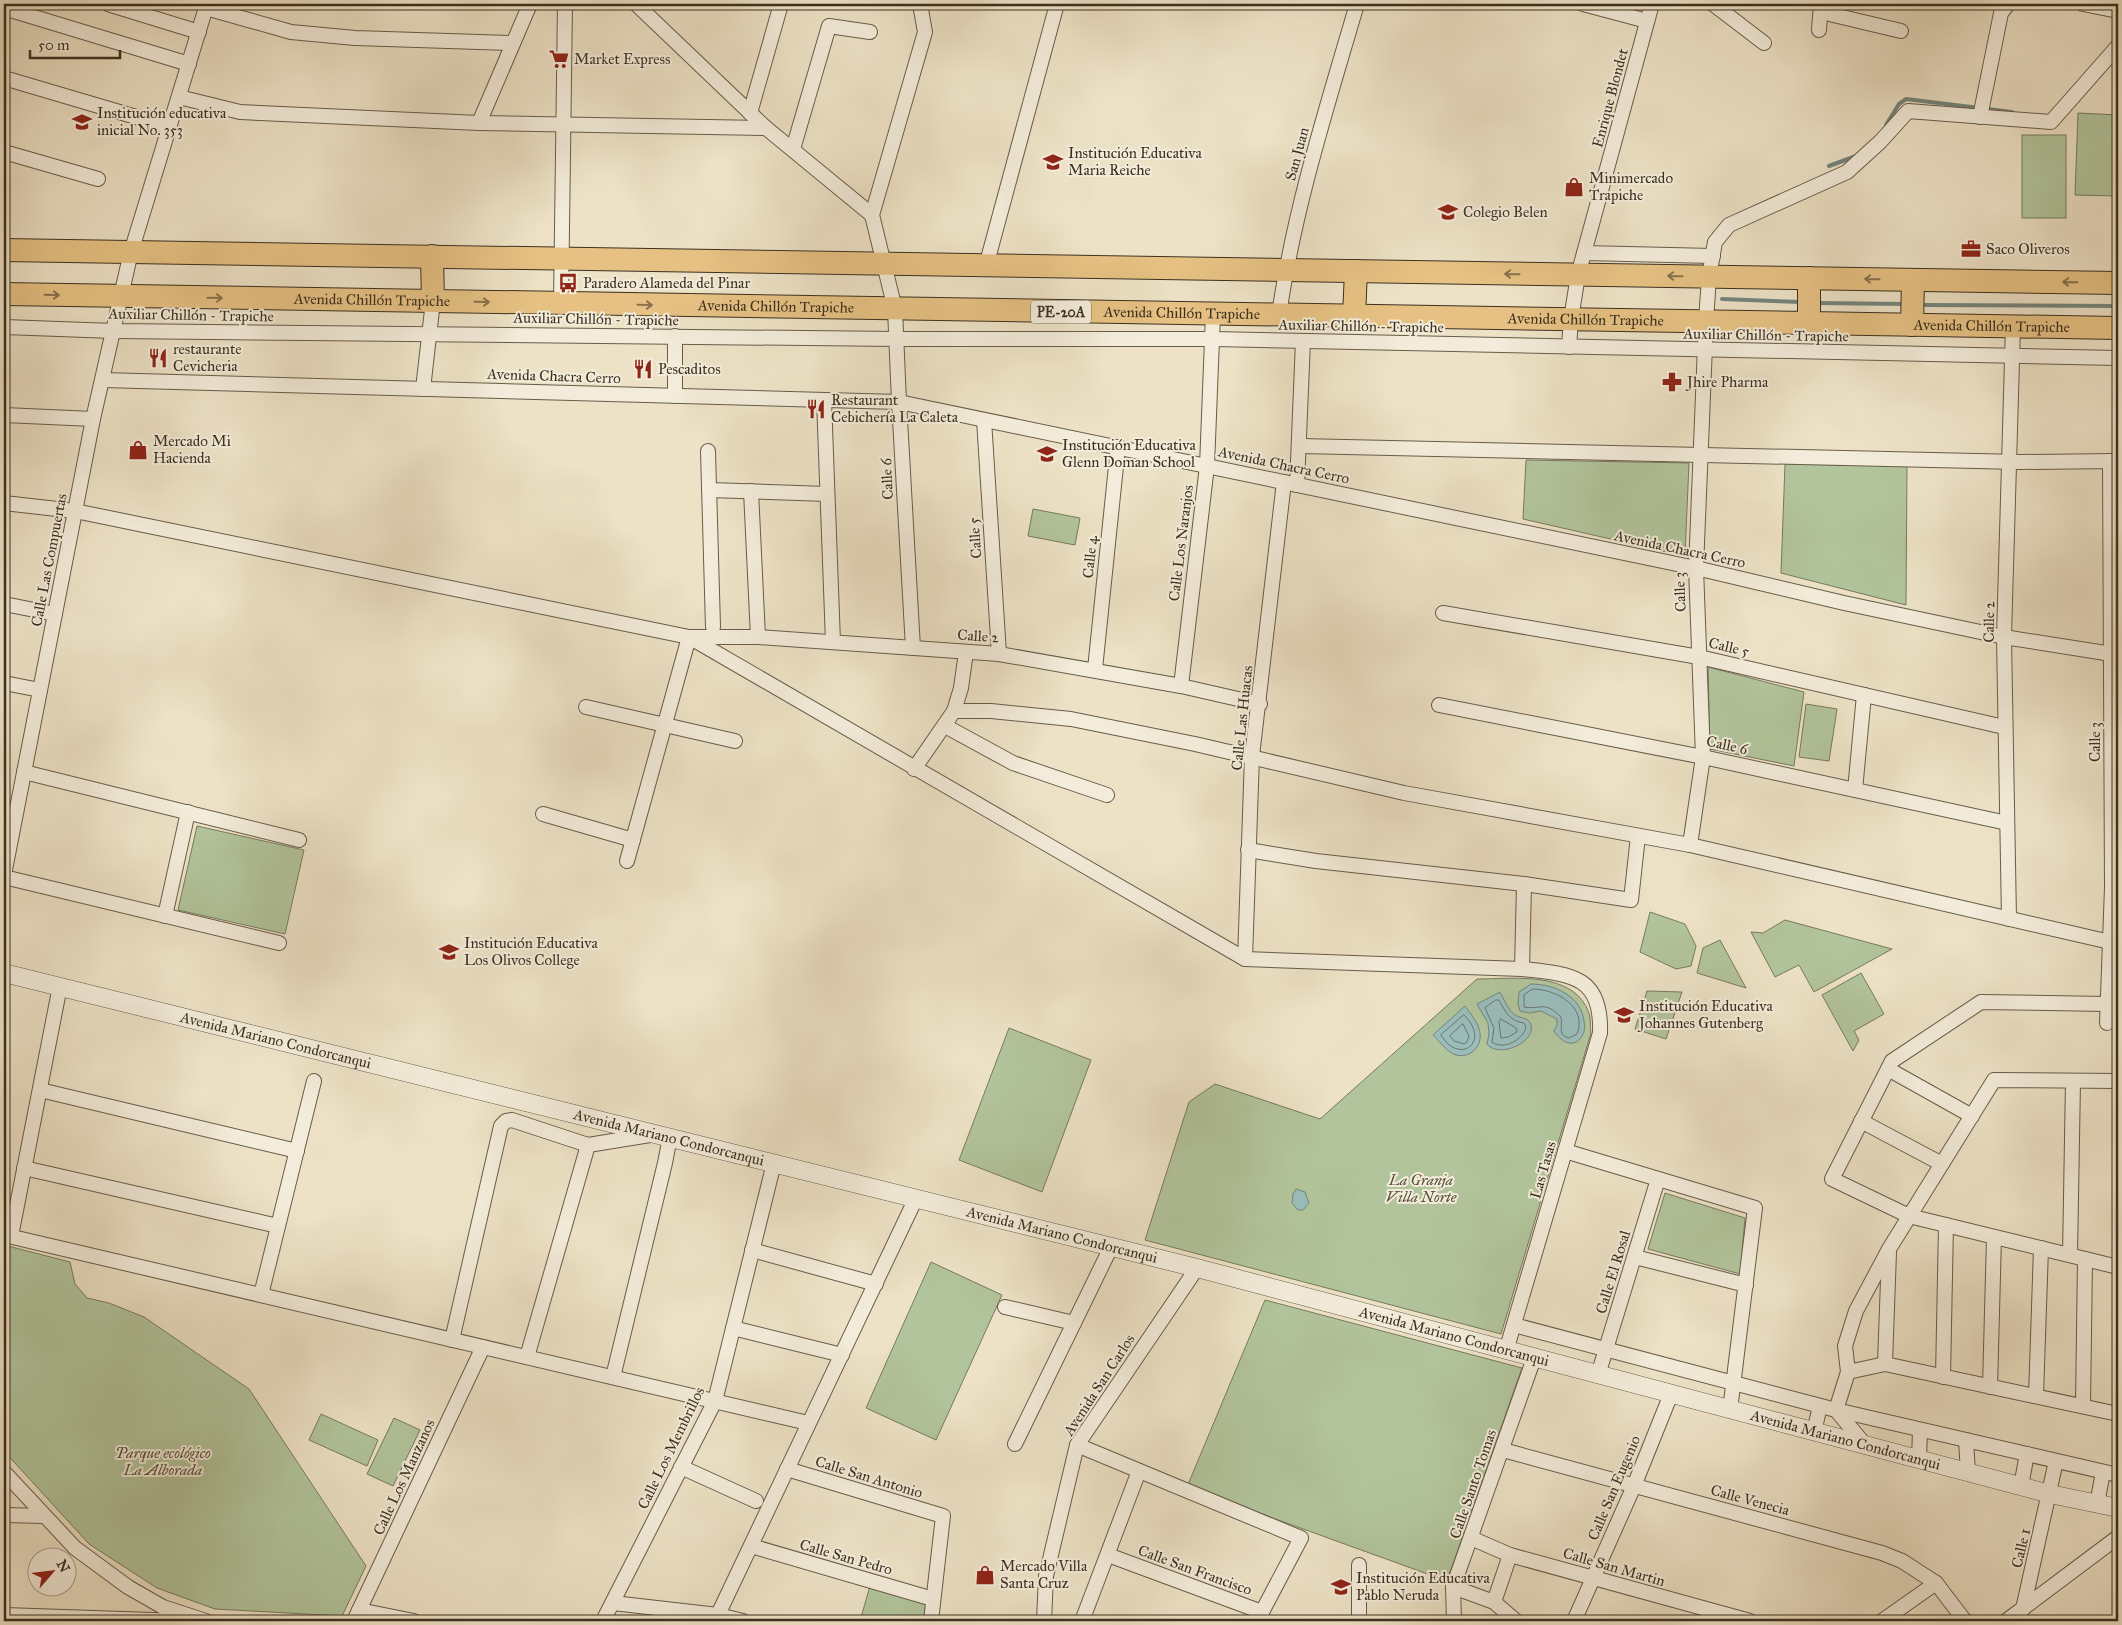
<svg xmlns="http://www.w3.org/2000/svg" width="2122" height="1625" font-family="'IM FELL Great Primer',serif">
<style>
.green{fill:#b2c49b;stroke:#777a5e}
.water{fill:#9abdbb;stroke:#74857d}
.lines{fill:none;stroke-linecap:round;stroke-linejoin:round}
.shore{stroke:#6b766e;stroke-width:1}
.stream{stroke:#74857d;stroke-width:4}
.minor-casing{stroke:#685c4a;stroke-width:16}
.tertiary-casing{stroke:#685c4a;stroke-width:19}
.primary-casing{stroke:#3c3020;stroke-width:24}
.minor{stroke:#f3ecda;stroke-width:14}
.tertiary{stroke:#f3ecda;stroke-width:18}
.primary{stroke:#e6c183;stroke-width:22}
.oneway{stroke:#88714d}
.labels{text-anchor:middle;stroke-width:4;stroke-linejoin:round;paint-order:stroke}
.shield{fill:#f3ecda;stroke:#736858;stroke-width:1}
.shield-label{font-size:14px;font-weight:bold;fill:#3c3020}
.poi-label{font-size:15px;fill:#3c3020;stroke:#f3ecda;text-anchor:start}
.street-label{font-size:15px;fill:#3c3020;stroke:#f3ecda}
.park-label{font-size:15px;font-style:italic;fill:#544e39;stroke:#f3ecda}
</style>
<rect width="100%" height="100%" fill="#ede2c6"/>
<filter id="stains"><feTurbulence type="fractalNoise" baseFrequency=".004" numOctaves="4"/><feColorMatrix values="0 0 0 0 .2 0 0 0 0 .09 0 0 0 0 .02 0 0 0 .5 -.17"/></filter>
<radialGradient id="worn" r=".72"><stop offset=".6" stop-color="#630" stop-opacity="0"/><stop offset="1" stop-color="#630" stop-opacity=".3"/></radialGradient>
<!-- green -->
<g class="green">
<polygon points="2078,113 2118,115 2116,196 2075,195"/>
<rect x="2022" y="135" width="44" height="83"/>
<polygon points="1526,460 1689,463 1685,556 1523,519"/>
<polygon points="1785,464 1907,466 1906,605 1781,573"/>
<polygon points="1033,509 1080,518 1075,545 1028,536"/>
<polygon points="1708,667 1804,692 1794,766 1710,749"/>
<polygon points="1806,704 1837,709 1829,761 1799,757"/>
<polygon points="197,826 304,850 285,934 178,910"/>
<polygon points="1650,912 1685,924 1696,946 1691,966 1676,969 1640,952"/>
<polygon points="1785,920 1892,949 1814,992 1799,965 1775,977 1751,932 1763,933"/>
<polygon points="1720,940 1746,988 1697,973 1703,948"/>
<polygon points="1861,973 1884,1014 1854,1031 1859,1040 1853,1051 1822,995"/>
<path d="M1477,979c36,0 97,-9 112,34 2,6 1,14 2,20l-90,301 -356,-94 44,-138 26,-18 105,35z"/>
<polygon points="1647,991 1682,992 1666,1039 1635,1029"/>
<polygon points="1009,1028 1091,1060 1042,1192 959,1160"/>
<polygon points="1665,1193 1745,1218 1740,1274 1648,1249"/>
<polygon points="4,1245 70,1262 75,1284 87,1298 109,1303 144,1317 249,1389 366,1566 342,1616 215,1609 157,1588 89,1544 4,1451"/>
<polygon points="931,1262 1002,1295 936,1440 866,1408"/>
<polygon points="1265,1300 1522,1368 1447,1581 1187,1487"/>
<polygon points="321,1414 378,1440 367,1466 309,1440"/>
<polygon points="394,1418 420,1430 393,1486 367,1474"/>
<polygon points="870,1586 926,1601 924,1621 860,1621"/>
</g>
<!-- water -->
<g class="water">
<path d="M1531,984c23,0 50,12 53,37 1,4 1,11 -2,15 -8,14 -22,5 -28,-5l3,-6v-6l-16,-8 -12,2 -9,-2 -2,-7 1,-12z"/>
<path d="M1500,992c4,7 8,18 15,23 6,4 14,2 16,10 5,17 -32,34 -44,19l2,-10 -1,-11 -11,-19z"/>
<path d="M1465,1006c5,7 12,15 14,23 5,14 -6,30 -23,26 -9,-3 -16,-13 -23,-20z"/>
<polygon points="1296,1189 1305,1192 1309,1203 1303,1210 1298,1210 1292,1203 1293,1194"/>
</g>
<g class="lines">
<!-- shore -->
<g class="shore">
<path d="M1533,989c23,0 55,18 44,45l-8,4c-12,-3 -6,-12 -8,-21 -17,-17 -20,-7 -37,-10v-12z"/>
<path d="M1496,1000h3c7,13 11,21 25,23l2,4c-2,12 -22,24 -34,15l2,-14 -9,-20z"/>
<path d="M1464,1015c28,27 -5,51 -23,20z"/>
<polygon points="1501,1019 1516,1028 1517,1032 1508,1037 1501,1038 1499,1022"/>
<polygon points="1463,1024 1469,1036 1467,1042 1464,1044 1454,1041 1450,1036"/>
</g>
<!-- stream -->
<g class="stream">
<polyline points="1886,125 1899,104 1906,99 2012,112"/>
<polyline points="1829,166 1856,156"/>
<polyline points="1722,299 1801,302"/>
<polyline points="1816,303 1906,304"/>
<polyline points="1921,305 2118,306"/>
</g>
<defs>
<g id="minor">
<polyline points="108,4 199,32"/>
<polyline points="636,4 766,128 872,215"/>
<polyline points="1583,4 1647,21"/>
<polyline points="1713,4 1764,43"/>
<polyline points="2083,4 2118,11"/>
<polyline points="4,8 189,64"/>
<polyline points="206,8 291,32 355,38 513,43"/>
<polyline points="1821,12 1901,31"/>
<polyline points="1819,30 1821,4"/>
<polyline points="4,78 170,127"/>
<polyline points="179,97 240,112 479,123 766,128"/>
<polyline points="750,113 781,4"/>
<polyline points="1980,117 2001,13 2008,4"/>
<polyline points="479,123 530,4"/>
<polyline points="793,149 829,26 870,32"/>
<polyline points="4,152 98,179"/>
<polyline points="1584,253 1713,256"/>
<polyline points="986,266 1057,4"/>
<polyline points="561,303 565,4"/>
<path d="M1279,315c15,-106 48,-208 78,-311"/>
<polyline points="4,327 114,331 897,339 1213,339 2118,358"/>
<polyline points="1569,347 1571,319 1578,275 1652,4"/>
<polyline points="103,380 899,402 1696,568 1844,603 2004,637 2118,655"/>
<polyline points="423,389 433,301"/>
<polyline points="675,396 675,336"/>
<polyline points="824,400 833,642"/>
<polyline points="4,415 93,419"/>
<polyline points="984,420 999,654"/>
<polyline points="1300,446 2020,462 2118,461"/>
<polyline points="708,451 713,627"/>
<polyline points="1297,485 1303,341"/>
<polyline points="709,490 827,494"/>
<polyline points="751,491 758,637"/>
<path d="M4,503l71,8 614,126 556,322 277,10c48,5 80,6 78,64l-94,318"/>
<polyline points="4,604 55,614"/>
<polyline points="1443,613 1699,657 2004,727"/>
<polyline points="691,637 758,637 999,654 1181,686 1260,704"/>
<polyline points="913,648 899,402 895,309 872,215 925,32 920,4"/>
<polyline points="1095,669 1118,447"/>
<polyline points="4,683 40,690"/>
<polyline points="1181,686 1207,466 1213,314"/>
<polyline points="1439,705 1703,757 2007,823"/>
<polyline points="586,707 735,741"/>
<polyline points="954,711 991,711 1071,719 1195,744 1404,793 1690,845 2110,942 2118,938"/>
<polyline points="945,726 1013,763 1107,795"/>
<polyline points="914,769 954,711 961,688 966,652"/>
<polyline points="24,772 299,840"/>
<polyline points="1855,790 1864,695"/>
<polyline points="543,814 633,840"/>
<polyline points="1690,845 1703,757 1696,568 1706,321 1709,277 1715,242 1729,225 1847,172 1881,141 1908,111 2051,122 2118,46"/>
<polyline points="1248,850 1316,861 1524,884 1631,900 1638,836"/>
<polyline points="627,861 689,637"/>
<polyline points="4,875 93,419 131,252 207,4"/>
<polyline points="4,877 279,943"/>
<polyline points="165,916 188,812"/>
<polyline points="2009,919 2004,637 2013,326"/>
<polyline points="1245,959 1252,756 1284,482"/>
<polyline points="1522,969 1524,884"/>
<polyline points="2108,1004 1981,1002 1892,1061 1832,1179 1909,1216 2118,1267"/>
<polyline points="2107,1023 2112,887 2110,461"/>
<polyline points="1888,1069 1972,1116"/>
<polyline points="40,1090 297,1151"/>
<polyline points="1861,1121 1942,1164"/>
<polyline points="1565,1151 1755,1208 1730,1410"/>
<polyline points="24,1168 278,1226"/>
<polyline points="4,1235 808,1423"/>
<polyline points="11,1236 60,986"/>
<polyline points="752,1250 876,1284"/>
<polyline points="2070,1255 2073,1081"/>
<polyline points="1635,1257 1746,1285"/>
<polyline points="261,1295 314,1081"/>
<polyline points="1005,1307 1074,1323"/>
<polyline points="1514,1325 1836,1410 2118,1475"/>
<polyline points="733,1328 842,1355"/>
<polyline points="452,1340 501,1126 506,1121 512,1120 588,1145"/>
<polyline points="527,1357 588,1145 650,1135"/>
<polyline points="1885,1364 1889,1252"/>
<polyline points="1848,1372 1845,1346 1856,1311 1889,1249 1994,1080 2118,1081"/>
<polyline points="1598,1375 1658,1179"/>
<polyline points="613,1377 665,1163 670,1137"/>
<polyline points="1943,1377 1946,1225"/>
<polyline points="1990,1387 1994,1237"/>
<polyline points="2036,1396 2041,1248"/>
<polyline points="2083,1406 2085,1259"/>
<polyline points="1814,1432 1820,1406"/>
<polyline points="1966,1440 1968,1473"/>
<polyline points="1015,1444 1111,1247"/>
<polyline points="1077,1445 1301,1538 1262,1612 1262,1621"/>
<polyline points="1866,1446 1836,1410 1848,1372 1885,1364 2118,1414"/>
<polyline points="1503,1450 1882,1553 1902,1561 1936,1583 1965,1621"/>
<polyline points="1919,1460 1920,1430"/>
<polyline points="681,1467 756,1501"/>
<polyline points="787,1469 943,1516 931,1621"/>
<polyline points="4,1472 75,1548 128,1587 163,1607 206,1621"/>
<polyline points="2021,1486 2027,1454"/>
<polyline points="2097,1504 2103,1472"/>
<polyline points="4,1515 44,1516"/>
<polyline points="1471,1538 1510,1555 1750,1621"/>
<polyline points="751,1546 933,1599"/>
<polyline points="1108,1555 1262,1612"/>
<polyline points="1359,1565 1359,1621"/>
<polyline points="1453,1587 1494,1602 1516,1621"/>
<polyline points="1494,1602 1510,1555"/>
<polyline points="613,1603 718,1615 743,1621"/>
<polyline points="2023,1609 2056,1461"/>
<polyline points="359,1610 414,1621"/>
<polyline points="4,1615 183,1621"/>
<polyline points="354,1621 483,1347"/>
<polyline points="603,1621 715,1401 774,1163"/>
<polyline points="715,1621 916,1198"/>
<polyline points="1044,1621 1046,1576 1077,1445 1197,1268"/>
<polyline points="1082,1621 1139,1471"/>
<polyline points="1454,1621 1453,1587 1534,1358"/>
<polyline points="1574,1621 1634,1486 1671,1394"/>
<polyline points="1882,1621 1936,1583"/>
<polyline points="2006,1621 2118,1537"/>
</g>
<g id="tertiary">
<path id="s1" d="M4,973l1193,295 853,226 68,14"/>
</g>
<g id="primary">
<polyline points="4,250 2118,283"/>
<polyline points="432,256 433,301"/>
<polyline points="1809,278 1809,323"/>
<path id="s2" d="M4,294l2114,34"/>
<polyline points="1354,316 1356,271"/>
<polyline points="1912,325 1913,280"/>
</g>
</defs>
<!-- minor casing -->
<use href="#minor" class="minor-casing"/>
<!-- tertiary casing -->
<use href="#tertiary" class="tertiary-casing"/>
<!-- primary casing -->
<use href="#primary" class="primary-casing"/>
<!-- minor -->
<use href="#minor" class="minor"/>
<!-- tertiary -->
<use href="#tertiary" class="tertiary"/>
<!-- primary -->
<use href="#primary" class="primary"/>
</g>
<!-- one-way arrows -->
<defs><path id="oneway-shaft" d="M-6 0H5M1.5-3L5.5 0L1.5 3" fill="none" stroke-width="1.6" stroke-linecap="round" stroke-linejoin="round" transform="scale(1.25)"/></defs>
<g class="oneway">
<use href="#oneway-shaft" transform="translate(1512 274) rotate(-179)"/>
<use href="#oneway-shaft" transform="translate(1675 276) rotate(-179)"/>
<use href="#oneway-shaft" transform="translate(1872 279) rotate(-179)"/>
<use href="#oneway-shaft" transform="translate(2070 282) rotate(-179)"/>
<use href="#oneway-shaft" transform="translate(52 295) rotate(1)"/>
<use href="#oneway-shaft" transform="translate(215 298) rotate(1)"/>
<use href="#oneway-shaft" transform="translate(482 302) rotate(1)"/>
<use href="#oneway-shaft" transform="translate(645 305) rotate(1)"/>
</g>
<!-- icons -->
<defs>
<symbol id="supermarket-bare" viewBox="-9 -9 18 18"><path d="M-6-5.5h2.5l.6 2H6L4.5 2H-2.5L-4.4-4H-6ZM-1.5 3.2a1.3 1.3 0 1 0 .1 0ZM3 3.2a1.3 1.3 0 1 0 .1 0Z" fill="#8f2418" stroke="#f3ecda" stroke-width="2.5" paint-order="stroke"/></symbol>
<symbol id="school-bare" viewBox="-9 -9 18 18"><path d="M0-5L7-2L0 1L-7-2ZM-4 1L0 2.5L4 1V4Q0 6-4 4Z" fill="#8f2418" stroke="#f3ecda" stroke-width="2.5" paint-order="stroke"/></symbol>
<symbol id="shop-bare" viewBox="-9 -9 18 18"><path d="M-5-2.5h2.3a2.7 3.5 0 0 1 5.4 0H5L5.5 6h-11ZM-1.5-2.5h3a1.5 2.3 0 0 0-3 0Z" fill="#8f2418" stroke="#f3ecda" stroke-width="2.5" paint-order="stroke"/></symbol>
<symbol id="office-bare" viewBox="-9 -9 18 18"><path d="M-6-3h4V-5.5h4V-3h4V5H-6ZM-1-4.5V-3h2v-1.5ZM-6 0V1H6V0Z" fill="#8f2418" stroke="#f3ecda" stroke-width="2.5" paint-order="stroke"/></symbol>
<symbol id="bus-bare" viewBox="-9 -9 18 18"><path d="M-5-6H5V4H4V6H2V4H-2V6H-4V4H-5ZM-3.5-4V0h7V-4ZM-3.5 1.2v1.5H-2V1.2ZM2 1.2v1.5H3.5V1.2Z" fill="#8f2418" stroke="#f3ecda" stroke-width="2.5" paint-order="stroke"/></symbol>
<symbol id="restaurant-bare" viewBox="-9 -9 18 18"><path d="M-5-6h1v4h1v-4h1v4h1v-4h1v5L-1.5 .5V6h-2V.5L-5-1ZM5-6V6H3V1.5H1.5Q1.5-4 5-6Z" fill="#8f2418" stroke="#f3ecda" stroke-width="2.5" paint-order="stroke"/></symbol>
<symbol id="pharmacy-bare" viewBox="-9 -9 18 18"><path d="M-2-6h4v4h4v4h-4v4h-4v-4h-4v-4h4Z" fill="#8f2418" stroke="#f3ecda" stroke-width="2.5" paint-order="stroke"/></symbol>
</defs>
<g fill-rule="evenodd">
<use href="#supermarket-bare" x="545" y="45" width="28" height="28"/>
<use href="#school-bare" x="68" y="108" width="28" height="28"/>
<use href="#school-bare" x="1039" y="148" width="28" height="28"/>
<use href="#shop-bare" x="1560" y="173" width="28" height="28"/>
<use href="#school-bare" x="1434" y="198" width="28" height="28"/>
<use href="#office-bare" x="1957" y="235" width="28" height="28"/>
<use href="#bus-bare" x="554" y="269" width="28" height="28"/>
<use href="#restaurant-bare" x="144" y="344" width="28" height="28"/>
<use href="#restaurant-bare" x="629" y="355" width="28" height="28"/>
<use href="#pharmacy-bare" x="1658" y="368" width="28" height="28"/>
<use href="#restaurant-bare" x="802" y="395" width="28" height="28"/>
<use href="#shop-bare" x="124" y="436" width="28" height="28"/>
<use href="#school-bare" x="1033" y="440" width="28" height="28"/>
<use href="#school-bare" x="435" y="938" width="28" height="28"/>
<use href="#school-bare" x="1610" y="1001" width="28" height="28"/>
<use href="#shop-bare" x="971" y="1561" width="28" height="28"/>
<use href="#school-bare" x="1327" y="1573" width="28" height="28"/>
</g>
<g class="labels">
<!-- shield labels -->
<rect class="shield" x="1031" y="300.5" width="60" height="23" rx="4"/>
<g class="shield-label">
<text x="1061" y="317">PE-20A</text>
</g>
<!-- poi labels -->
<g class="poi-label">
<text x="574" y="64">Market Express</text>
<text x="97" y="118">Institución educativa<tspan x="97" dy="17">inicial No. 353</tspan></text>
<text x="1068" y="158">Institución Educativa<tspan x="1068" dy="17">Maria Reiche</tspan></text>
<text x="1589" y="183">Minimercado<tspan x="1589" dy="17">Trapiche</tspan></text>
<text x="1463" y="217">Colegio Belen</text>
<text x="1986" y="254">Saco Oliveros</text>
<text x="583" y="288">Paradero Alameda del Pinar</text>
<text x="173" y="354">restaurante<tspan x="173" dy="17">Cevicheria</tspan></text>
<text x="658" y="374">Pescaditos</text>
<text x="1687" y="387">Jhire Pharma</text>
<text x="831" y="405">Restaurant<tspan x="831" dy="17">Cebichería La Caleta</tspan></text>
<text x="153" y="446">Mercado Mi<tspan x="153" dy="17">Hacienda</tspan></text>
<text x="1062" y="450">Institución Educativa<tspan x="1062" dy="17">Glenn Doman School</tspan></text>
<text x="464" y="948">Institución Educativa<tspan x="464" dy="17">Los Olivos College</tspan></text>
<text x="1639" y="1011">Institución Educativa<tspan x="1639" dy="17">Johannes Gutenberg</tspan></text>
<text x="1000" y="1571">Mercado Villa<tspan x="1000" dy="17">Santa Cruz</tspan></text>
<text x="1356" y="1583">Institución Educativa<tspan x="1356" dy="17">Pablo Neruda</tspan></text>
</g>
<!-- street labels -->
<g class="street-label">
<text transform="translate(1610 98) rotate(-75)" y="5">Enrique Blondet</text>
<text transform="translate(1297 154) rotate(-75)" y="5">San Juan</text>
<text dy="5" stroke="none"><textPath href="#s2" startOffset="368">Avenida Chillón Trapiche</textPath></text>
<text dy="5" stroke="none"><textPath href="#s2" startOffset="772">Avenida Chillón Trapiche</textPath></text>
<text dy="5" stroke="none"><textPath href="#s2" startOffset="1178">Avenida Chillón Trapiche</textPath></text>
<text transform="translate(191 315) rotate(1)" y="5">Auxiliar Chillón - Trapiche</text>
<text transform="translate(596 319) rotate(1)" y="5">Auxiliar Chillón - Trapiche</text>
<text dy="5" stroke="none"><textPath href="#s2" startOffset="1582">Avenida Chillón Trapiche</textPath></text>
<text transform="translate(1361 326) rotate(1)" y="5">Auxiliar Chillón - Trapiche</text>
<text dy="5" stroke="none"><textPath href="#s2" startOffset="1988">Avenida Chillón Trapiche</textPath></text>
<text transform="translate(1766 335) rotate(1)" y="5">Auxiliar Chillón - Trapiche</text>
<text transform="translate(554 376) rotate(2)" y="5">Avenida Chacra Cerro</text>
<text transform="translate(1284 465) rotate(12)" y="5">Avenida Chacra Cerro</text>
<text transform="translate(887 479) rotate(-93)" y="5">Calle 6</text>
<text transform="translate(975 538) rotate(-94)" y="5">Calle 5</text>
<text transform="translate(1181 543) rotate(-83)" y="5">Calle Los Naranjos</text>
<text transform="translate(1680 549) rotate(12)" y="5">Avenida Chacra Cerro</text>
<text transform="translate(1090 557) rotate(-84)" y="5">Calle 4</text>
<text transform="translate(49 560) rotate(-79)" y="5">Calle Las Compuertas</text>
<text transform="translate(1680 592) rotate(-92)" y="5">Calle 3</text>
<text transform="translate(1989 622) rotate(-89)" y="5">Calle 2</text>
<text transform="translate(978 636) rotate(4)" y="5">Calle 2</text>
<text transform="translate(1729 647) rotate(13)" y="5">Calle 5</text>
<text transform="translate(1242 718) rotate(-84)" y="5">Calle Las Huacas</text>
<text transform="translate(2095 742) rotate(-90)" y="5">Calle 3</text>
<text transform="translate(1727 745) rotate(12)" y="5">Calle 6</text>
<text dy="5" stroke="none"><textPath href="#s1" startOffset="280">Avenida Mariano Condorcanqui</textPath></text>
<text dy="5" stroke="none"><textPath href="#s1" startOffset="685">Avenida Mariano Condorcanqui</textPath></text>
<text transform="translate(1543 1170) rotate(-74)" y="5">Las Tasas</text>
<text dy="5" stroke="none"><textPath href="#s1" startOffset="1090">Avenida Mariano Condorcanqui</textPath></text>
<text transform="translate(1613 1272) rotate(-73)" y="5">Calle El Rosal</text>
<text dy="5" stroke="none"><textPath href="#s1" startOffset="1495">Avenida Mariano Condorcanqui</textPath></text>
<text transform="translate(1099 1385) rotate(-57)" y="5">Avenida San Carlos</text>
<text dy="5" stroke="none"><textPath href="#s1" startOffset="1900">Avenida Mariano Condorcanqui</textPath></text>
<text transform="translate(671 1448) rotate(-64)" y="5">Calle Los Membrillos</text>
<text transform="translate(404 1477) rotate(-65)" y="5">Calle Los Manzanos</text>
<text transform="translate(869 1477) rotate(17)" y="5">Calle San Antonio</text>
<text transform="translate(1473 1484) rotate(-71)" y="5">Calle Santo Tomas</text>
<text transform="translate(1614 1488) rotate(-67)" y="5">Calle San Eugenio</text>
<text transform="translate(1750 1500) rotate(15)" y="5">Calle Venecia</text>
<text transform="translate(2021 1548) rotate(-77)" y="5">Calle 1</text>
<text transform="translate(846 1557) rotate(16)" y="5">Calle San Pedro</text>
<text transform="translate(1614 1567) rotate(16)" y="5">Calle San Martin</text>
<text transform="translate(1195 1570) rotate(20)" y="5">Calle San Francisco</text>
</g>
<!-- park labels -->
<g class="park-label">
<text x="1421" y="1185">La Granja<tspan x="1421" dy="17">Villa Norte</tspan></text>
<text x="163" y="1458">Parque ecológico<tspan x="163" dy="17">La Alborada</tspan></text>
</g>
</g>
<!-- margin -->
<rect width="2122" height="1625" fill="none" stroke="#ede2c6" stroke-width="20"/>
<rect x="5" y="5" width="2112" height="1615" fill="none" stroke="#3c3020" stroke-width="2.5"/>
<rect x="10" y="10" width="2102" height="1605" fill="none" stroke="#3c3020"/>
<!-- north arrow -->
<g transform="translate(52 1572) rotate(62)"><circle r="24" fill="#f3ecda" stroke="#aaa190"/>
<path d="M0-4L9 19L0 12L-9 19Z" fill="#8f2418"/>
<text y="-8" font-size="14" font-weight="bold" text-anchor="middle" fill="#3c3020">N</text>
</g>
<!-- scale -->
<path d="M30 50v8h90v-8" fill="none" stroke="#3c3020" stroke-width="2.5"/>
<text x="38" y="50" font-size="15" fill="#3c3020" stroke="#f3ecda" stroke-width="4" paint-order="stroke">50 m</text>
<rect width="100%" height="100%" filter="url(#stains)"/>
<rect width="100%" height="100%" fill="url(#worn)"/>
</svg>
